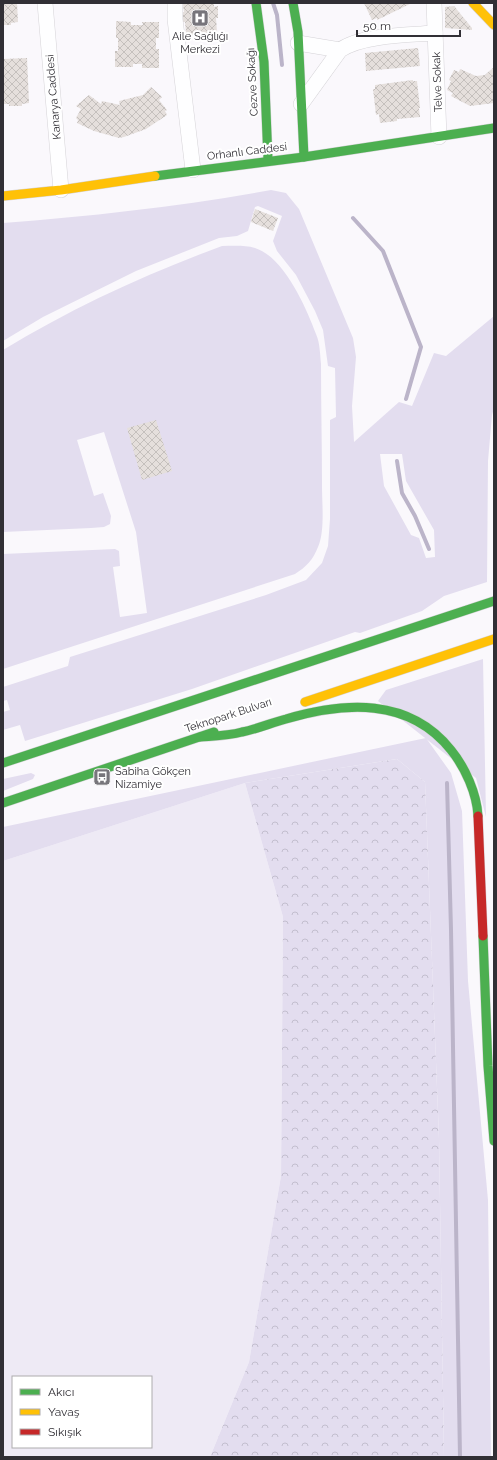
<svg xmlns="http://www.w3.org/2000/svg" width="497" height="1460" font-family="Raleway,sans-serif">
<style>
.built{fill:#eeeaf5;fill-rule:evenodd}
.grass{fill:#e3ddef;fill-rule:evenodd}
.forest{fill:url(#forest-crowns)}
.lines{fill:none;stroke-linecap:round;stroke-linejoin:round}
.stream{stroke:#bbb4c9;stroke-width:4}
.building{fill:url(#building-cross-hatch)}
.street-casing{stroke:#d5d3d7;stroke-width:16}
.fast-casing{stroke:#d5d3d7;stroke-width:10}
.slow-casing{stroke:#d5d3d7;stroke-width:10}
.jam-casing{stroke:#d5d3d7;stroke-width:10}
.street{stroke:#fefeff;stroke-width:15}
.fast{stroke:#4caf50;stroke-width:9}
.slow{stroke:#ffc107;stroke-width:9}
.jam{stroke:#c62828;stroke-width:9}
.labels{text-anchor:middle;stroke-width:4;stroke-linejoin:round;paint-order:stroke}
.poi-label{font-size:11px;fill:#312f35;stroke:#fff}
.street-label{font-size:11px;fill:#312f35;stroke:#fff}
</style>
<defs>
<pattern id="forest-crowns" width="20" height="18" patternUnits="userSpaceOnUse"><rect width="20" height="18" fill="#e3ddef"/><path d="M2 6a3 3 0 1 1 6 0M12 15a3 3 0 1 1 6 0" fill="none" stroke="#c3bece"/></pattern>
<pattern id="building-cross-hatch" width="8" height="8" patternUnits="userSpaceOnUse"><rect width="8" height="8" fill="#e5dfdc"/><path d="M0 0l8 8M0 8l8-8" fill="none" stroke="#c5c0bd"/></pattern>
</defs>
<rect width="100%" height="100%" fill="#faf8fc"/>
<!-- built -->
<path class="built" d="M245,783l38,134 -2,259 -32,186 -39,95h-207v-596zM13,1377h138v70h-138z"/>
<!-- grass -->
<g class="grass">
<path d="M271,190l15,3 13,16 54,129 3,19 -4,49 2,36 45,-40 13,4 22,-53 12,3 48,-40v92l-2,7 -4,46 -1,121 -43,14 -22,15 -62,22 -5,-1 -163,57 -167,52 -5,-16 -17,5v-18l7,-2 -3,-10 -4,1v-14l65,-21 2,-9 196,-62 40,-15 16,-17 6,-17 2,-27v-99l6,-3 -1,-49 -7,-2 -5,-36 -8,-19 -19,-36 -19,-24 -4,-10 9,-25 -24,-10 -3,1 -7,24 -11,5 -18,2 -83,33 -93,46 -40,24v-118c90,-7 180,-17 268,-33zM380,454h22l4,27 28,49 1,27 -9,1 -7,-20 -8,-3 -27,-49z"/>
<path d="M222,246c11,0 23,-1 33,2 29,9 51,59 61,86 4,9 4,20 5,30 0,41 1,82 1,122 0,18 3,45 -4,61 -5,13 -12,20 -23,27l-292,95v-115l112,-5 4,2 1,15 -7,1 7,50 27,-4 -11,-81 -32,-100 -27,8 17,56 9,-3 8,23 -1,8 -6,3 -13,1 -88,4v-182c69,-42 143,-76 219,-104z"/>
<polygon points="483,659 486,817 476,778 378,701 386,690"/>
<polygon points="426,738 451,773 462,811 468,981 488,1200 491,1457 444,1457 439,1138 425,782 397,759 245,783 3,861 3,827"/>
<polygon points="31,773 35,775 33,779 3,791 3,779"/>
</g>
<!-- forest -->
<polygon class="forest" points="397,759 425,782 439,1138 444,1457 210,1457 249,1362 281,1176 283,917 245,783"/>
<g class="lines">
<!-- stream -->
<g class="stream">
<polyline points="273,3 277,15 282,65"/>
<polyline points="353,218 383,251 421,347 406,399"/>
<polyline points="397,461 402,493 415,516 429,549"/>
<polyline points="447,783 451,930 460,1457"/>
</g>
</g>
<!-- building -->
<g class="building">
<polygon points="3,3 17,3 18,22 11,23 11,25 3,25"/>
<polygon points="187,3 214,3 214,7 218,6 218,18 216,18 217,32 211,33 211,40 195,41 195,35 188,36 188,33 186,33 185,22 182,22 181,12 184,12 183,4"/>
<polygon points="364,3 412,3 377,20 377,18 372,20"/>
<polygon points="454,6 472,28 472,30 445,28 445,7"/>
<polygon points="116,21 131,22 131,25 143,25 142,22 159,22 159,38 156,38 156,49 159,49 159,68 142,68 142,64 133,64 133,67 115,67 115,51 118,51 118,38 116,38"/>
<polygon points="418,48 420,66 366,71 365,53"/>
<polygon points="27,58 29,103 22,104 22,106 9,106 9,104 3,104 3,59"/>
<polygon points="494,67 494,103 470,106 451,96 453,93 447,90 451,81 449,80 454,70 459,72 460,69 476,76 485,75"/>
<polygon points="413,80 413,81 417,81 420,108 419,108 420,117 397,119 397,121 380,123 379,114 376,115 373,89 375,89 375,85"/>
<polygon points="151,87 162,97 159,100 167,110 165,111 167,115 146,129 124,137 119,138 94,131 77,123 78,120 76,118 81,109 76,106 89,95 101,104 102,101 120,105 119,101 143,95"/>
<polygon points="255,209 278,218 273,231 251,222"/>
<polygon points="156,420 172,471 142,480 127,428"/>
</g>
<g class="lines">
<defs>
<g id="street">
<polyline points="45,3 61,190"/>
<polyline points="175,3 175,19 193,170"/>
<polyline points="434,3 439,137"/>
<polyline points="298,43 340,50"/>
<path d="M301,104l39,-54c22,-15 68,-15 95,-17"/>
</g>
<g id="fast">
<polyline points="256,3 264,62 268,160"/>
<polyline points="293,3 298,32 304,157"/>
<polyline points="155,176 304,157 494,128"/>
<path d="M200,737c14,-1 28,-1 42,-5 15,-3 29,-9 44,-13 58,-17 123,-22 165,31 14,17 26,44 27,66"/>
<polyline points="3,763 494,601"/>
<polyline points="3,803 214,732"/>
<polyline points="483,936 488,1066 494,1141"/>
</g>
<g id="slow">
<polyline points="473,3 494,25"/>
<polyline points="3,196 61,190 155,176"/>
<polyline points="305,702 494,639"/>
</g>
<polyline id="jam" points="478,816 483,936"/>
</defs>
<!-- street casing -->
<use href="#street" class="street-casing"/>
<!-- fast casing -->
<use href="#fast" class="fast-casing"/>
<!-- slow casing -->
<use href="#slow" class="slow-casing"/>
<!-- jam casing -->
<use href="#jam" class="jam-casing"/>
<!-- street -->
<use href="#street" class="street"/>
<!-- fast -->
<use href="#fast" class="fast"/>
<!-- slow -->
<use href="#slow" class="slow"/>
<!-- jam -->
<use href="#jam" class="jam"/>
</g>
<!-- icons -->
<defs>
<symbol id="hospital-square" viewBox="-11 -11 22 22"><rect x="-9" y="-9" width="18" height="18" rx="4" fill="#77757b" stroke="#fff"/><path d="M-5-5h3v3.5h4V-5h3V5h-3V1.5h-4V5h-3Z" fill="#fff"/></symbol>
<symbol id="bus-square" viewBox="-11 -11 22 22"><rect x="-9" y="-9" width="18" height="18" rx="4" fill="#77757b" stroke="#fff"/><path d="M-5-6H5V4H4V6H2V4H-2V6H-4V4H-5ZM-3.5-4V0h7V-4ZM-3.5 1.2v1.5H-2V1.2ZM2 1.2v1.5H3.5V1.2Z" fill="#fff"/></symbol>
</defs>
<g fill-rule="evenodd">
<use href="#hospital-square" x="190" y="8" width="20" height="20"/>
<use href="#bus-square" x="92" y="767" width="20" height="20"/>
</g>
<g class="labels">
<!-- poi labels -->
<g class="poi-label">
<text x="200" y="40">Aile Sağlığı<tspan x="200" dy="13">Merkezi</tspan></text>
<text x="115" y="775" text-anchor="start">Sabiha Gökçen<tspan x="115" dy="13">Nizamiye</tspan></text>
</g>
<!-- street labels -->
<g class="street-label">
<text transform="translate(252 82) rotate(-93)" y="4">Cezve Sokağı</text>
<text transform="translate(437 82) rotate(-92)" y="4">Telve Sokak</text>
<text transform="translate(53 97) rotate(-95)" y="4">Kanarya Caddesi</text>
<text transform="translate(247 151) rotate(-7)" y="4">Orhanlı Caddesi</text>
<text transform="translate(228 715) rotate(-18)" y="4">Teknopark Bulvarı</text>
</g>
</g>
<!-- border -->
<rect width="497" height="1460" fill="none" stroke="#312f35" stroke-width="8"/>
<!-- legend -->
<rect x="12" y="1376" width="140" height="72" fill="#ffffff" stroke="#adacae"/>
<rect x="20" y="1389" width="20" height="6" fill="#4caf50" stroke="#adacae"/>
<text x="48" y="1396" font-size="12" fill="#312f35">Akıcı</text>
<rect x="20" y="1409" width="20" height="6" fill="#ffc107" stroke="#adacae"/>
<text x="48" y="1416" font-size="12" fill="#312f35">Yavaş</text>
<rect x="20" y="1429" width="20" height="6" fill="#c62828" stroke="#adacae"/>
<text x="48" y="1436" font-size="12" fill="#312f35">Sıkışık</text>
<!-- scale -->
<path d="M357 30v6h103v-6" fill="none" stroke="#312f35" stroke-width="2"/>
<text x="363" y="30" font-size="12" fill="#312f35" stroke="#ffffff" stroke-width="3" paint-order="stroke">50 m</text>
</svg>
